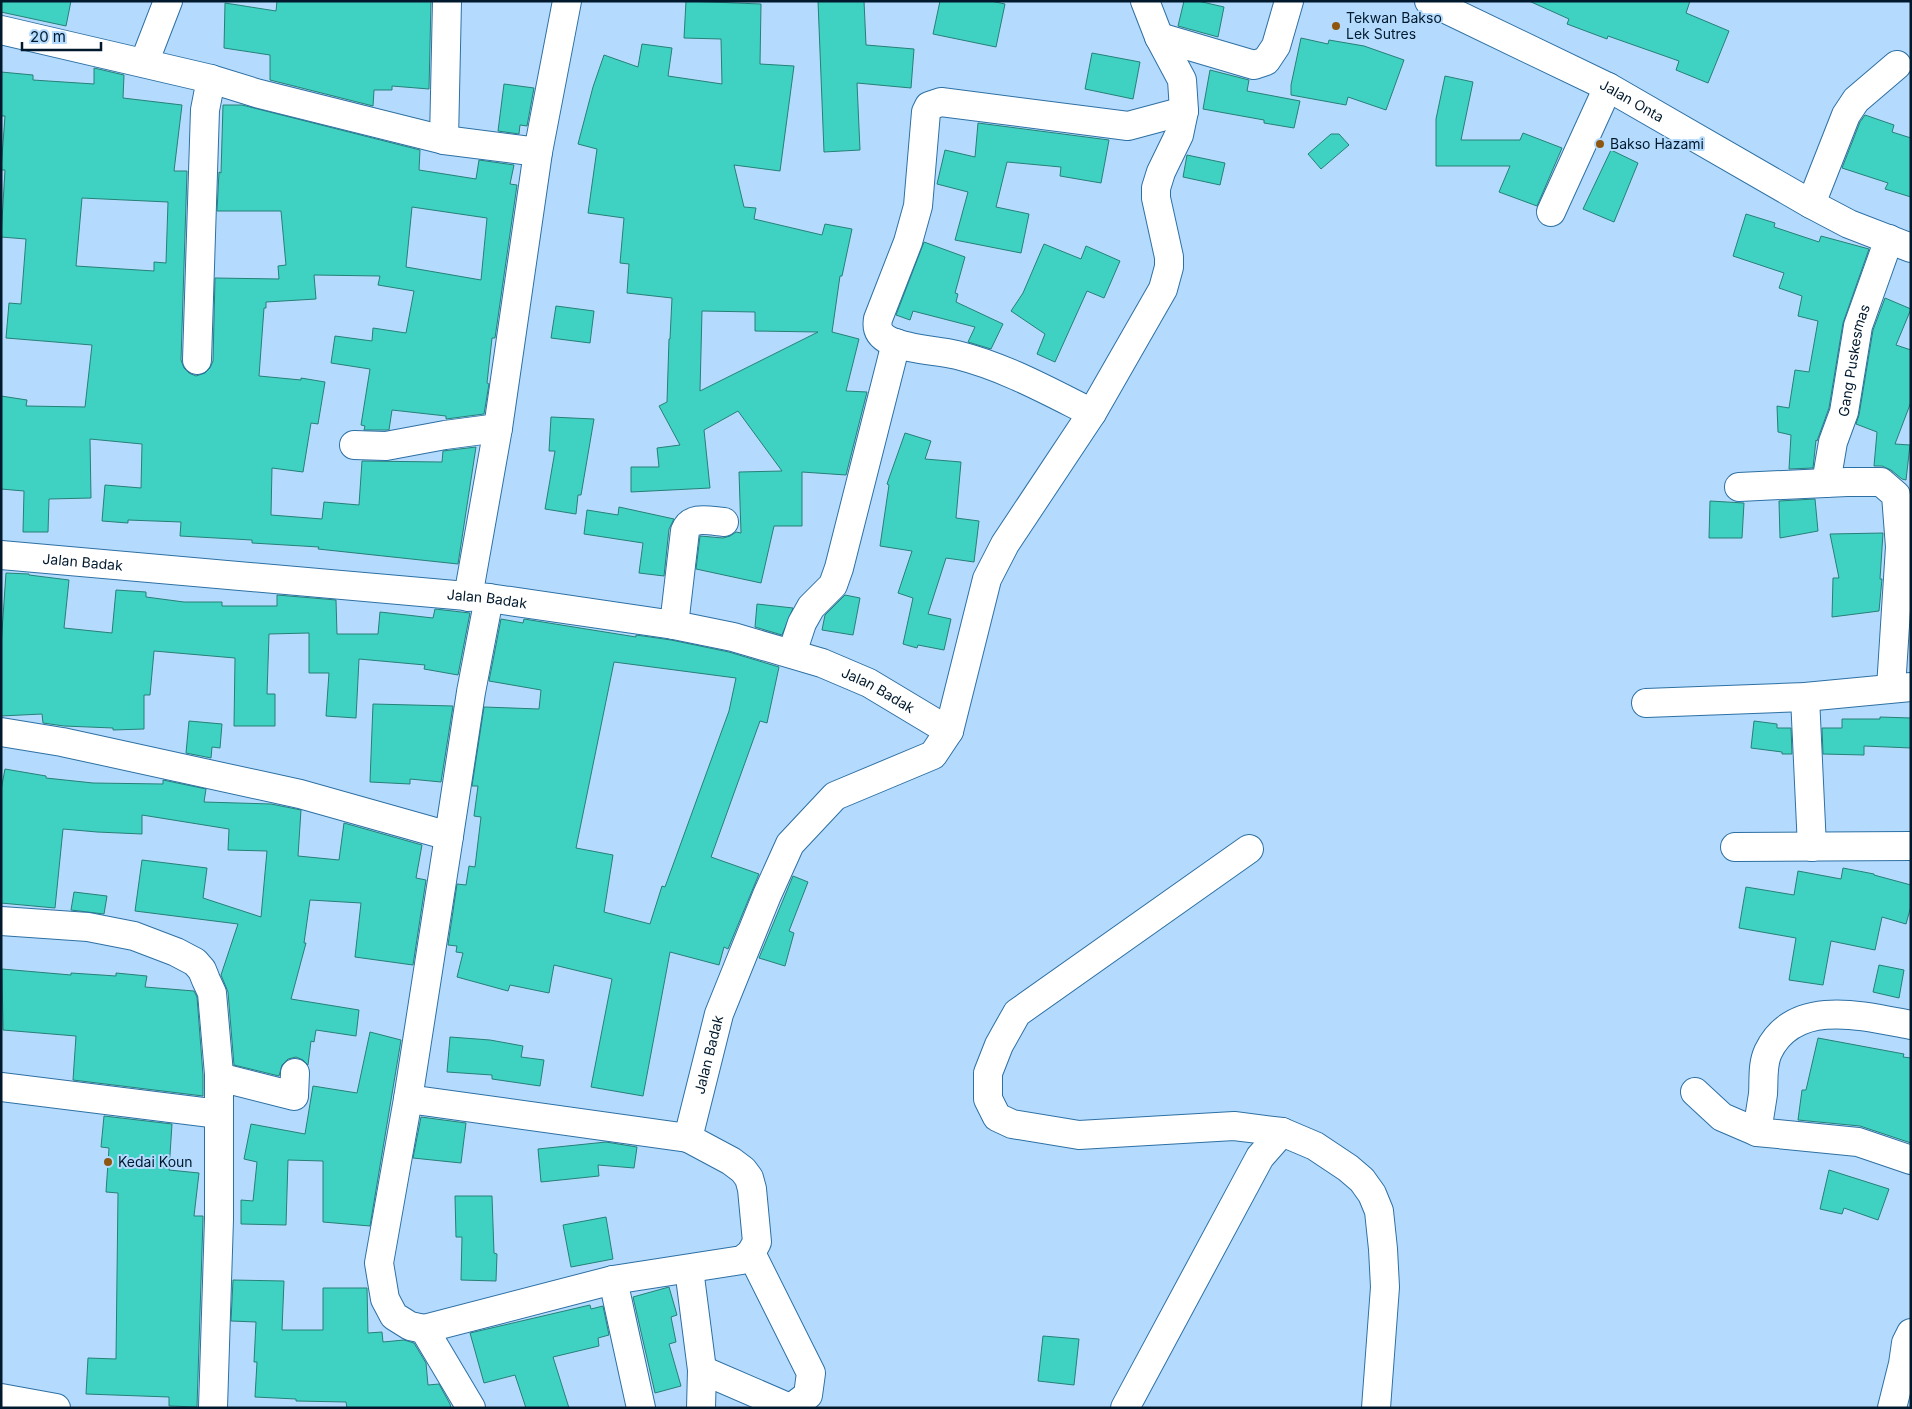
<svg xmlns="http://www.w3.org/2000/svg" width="1912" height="1409" font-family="Inter,sans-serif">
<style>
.building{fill:#3fd2c2;stroke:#268077;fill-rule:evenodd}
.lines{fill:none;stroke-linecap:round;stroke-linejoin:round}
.minor-casing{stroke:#2d70a4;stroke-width:30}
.minor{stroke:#fff;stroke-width:28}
.poi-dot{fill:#8f560f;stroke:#b4dbfe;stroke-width:2}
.labels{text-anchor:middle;stroke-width:4;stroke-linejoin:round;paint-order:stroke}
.poi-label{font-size:14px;fill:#00192d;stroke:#b4dbfe;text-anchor:start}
.street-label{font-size:14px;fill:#00192d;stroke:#b4dbfe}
</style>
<rect width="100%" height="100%" fill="#b4dbfe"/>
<!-- building -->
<g class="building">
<polygon points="1,1 71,1 66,26 1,12"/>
<polygon points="277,1 431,1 429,89 392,86 392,90 374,90 373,106 270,80 270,55 224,48 225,3 276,11"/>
<path d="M686,1l75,3 -1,60 34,2 -14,105 -46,-6 10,42 12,1 -2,11 68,16 3,-11 27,5 -10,47h-2l-8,56 27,7 -13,52 21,1 -21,83 -44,-3v54h-28l-13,57 -65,-14 4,-33 23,2 7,-2 6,-4 5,1 -2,-61 43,-1 -44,-60 -34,19 6,58 -79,4v-25h28l-2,-19 23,-3 -21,-39 8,-4 2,-63h1l2,-41 -45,-5 2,-29 -9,-1 4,-45 -36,-5 9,-64 -19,-5 15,-57 11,-32 34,12 4,-23 30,4 -4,28 54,8 -1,-45 -37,-1zM702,311l53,1v19l63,1 -118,59z"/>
<polygon points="818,1 864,1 866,45 914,49 911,88 857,83 860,150 824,152"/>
<polygon points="940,1 991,1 1005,4 996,47 933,34"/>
<polygon points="1184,1 1198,1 1224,7 1218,37 1178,26"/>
<polygon points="1529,1 1690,1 1686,13 1729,31 1708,83 1676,70 1679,61 1608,36 1607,39 1567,24 1569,19"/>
<polygon points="1301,38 1328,44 1329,40 1364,46 1404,60 1386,110 1348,97 1346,105 1291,95 1291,85"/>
<polygon points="1092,53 1140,62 1133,99 1085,89"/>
<path d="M94,68l30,7 -1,23 59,7 -8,66h13l-6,189 3,8 5,5 7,3 9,-3 5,-5 3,-7 2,-83 64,1 -1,-13 8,-1 -5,-54h-64l2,-39 2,1 2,-68h19l178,45 -1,20 57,9 3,-19 35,5 -4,19 7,1 -22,153h-3l-5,45 2,1 -5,30 -38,5v-3l-54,-6 -3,20h-25l1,-4 -4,-1 9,-56 -39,-6 4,-27 37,5 1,-13 33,5 8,-42 -36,-6 2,-9 -66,-1 2,24 -50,3v6h-2l-5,68 42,4v-2l24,4 -7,42 -7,-1 -8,49 -31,-4 -1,47 51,4 2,-17 35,3 3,-44 80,1 1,-11 33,-4 -18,117 -140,-15 1,-2 -67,-4v-3l-72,-4 1,-14 -53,-2v3l-26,-2 3,-36 36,3 1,-44 -52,-5 1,59 -42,1 -1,33h-25l1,-41 -23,-2v-93l26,4 -1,6 59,1 7,-62 -86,-7 3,-35 12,1 5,-65 -25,-2 4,-67h-4l4,-54h-4v-44l32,3v5l61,4zM82,198l86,4 -2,61 -12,-1v9l-78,-5zM412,207l75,11 -6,62 -75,-13z"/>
<polygon points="1210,70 1249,80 1247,91 1300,101 1294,128 1264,123 1264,120 1203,109"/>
<polygon points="1445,76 1473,82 1461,140 1520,140 1523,133 1562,148 1537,206 1499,192 1510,166 1436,166 1436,119"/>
<polygon points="504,84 534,88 527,126 520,125 519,134 498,131"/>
<polygon points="1865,115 1894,125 1892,132 1911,138 1911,197 1885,189 1888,183 1842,168 1860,122"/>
<polygon points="978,123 1109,140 1101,183 1060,176 1061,167 1007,162 996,207 1029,214 1021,253 955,240 968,192 937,184 945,150 975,157"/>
<polygon points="1331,134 1339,134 1349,145 1321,169 1308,154"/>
<polygon points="1611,150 1638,163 1614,222 1583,209"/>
<polygon points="1187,155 1225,163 1220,185 1183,177"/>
<polygon points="1746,214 1775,223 1774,227 1819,242 1821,236 1869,249 1843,323 1829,408 1817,441 1816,440 1813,468 1789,469 1791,435 1778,432 1777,406 1789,408 1795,370 1809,372 1818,321 1798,316 1802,296 1779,288 1784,273 1733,256"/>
<polygon points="924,242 965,257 955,293 958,294 956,302 1003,324 991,349 968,342 975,327 913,311 910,320 896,315"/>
<polygon points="1044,244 1081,259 1086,246 1120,261 1104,298 1087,291 1055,362 1037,354 1045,334 1011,311 1023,293"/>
<polygon points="1885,298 1911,309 1896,345 1911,350 1911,402 1895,444 1910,445 1906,480 1902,479 1891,470 1882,466 1874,466 1877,432 1856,424 1859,415 1873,330"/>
<polygon points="556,306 594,311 590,343 551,338"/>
<polygon points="551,417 594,419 581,495 578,495 576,514 545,509 555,451 549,451"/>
<polygon points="905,433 931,441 925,459 961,462 956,518 979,521 974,562 946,558 928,614 951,619 944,650 918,645 917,648 903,644 913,598 898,593 912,551 880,546 889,485 887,484"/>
<polygon points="1815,499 1818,531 1780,538 1779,501"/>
<polygon points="1710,501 1744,503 1742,538 1709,538"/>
<polygon points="619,507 674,519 669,529 664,576 639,573 643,543 584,534 587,510 618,515"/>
<polygon points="1883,533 1880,579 1882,579 1879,611 1832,617 1833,578 1839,578 1830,534"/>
<polygon points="6,573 29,574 29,575 69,580 64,628 112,633 116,590 146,592 146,597 184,602 222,602 222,606 277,606 277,595 336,600 337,634 378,634 380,612 433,618 435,609 470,613 458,675 424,669 425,665 359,659 356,718 326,716 329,673 309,673 309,633 269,634 267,694 275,694 275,726 234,726 235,658 154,651 150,695 144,695 144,729 113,730 113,728 64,726 43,723 42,714 1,716 1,646"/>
<polygon points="845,595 860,598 853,635 822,630 825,615"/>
<polygon points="757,604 793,608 782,635 755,627"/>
<path d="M501,619l22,4 1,-4 112,18v-2l35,5 58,12 50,15 -12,56 -7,-2 -49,136 48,17 -31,75 -4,-2 -5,18 -49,-13 -27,144 -52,-9 21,-108 -58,-14 -5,28 -39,-8 -2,6 -51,-14 6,-24 -7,-1 1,-6 -9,-1 9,-61 9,1 3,-19 6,1 6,-50 -7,-1 4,-30h-6l12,-79 55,2 2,-19 -52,-9zM614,662l122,16 -7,33 -64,176 -3,-1 -12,38 -46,-12 9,-57 -37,-7z"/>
<polygon points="373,704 453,706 441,782 410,779 410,784 370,782"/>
<polygon points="1880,717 1911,718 1911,748 1864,746 1864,755 1823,754 1822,728 1842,728 1842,719 1880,719"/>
<polygon points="189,721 222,724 220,748 212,747 211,758 186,753"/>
<polygon points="1754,721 1777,724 1777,728 1791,728 1792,754 1782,754 1782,752 1751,748"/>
<polygon points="5,769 46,776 46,778 93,783 163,784 163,780 206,789 204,802 271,804 301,810 298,856 339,860 344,823 422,845 416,878 426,880 413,965 355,957 361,903 310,900 304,943 306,943 291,999 359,1010 356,1036 316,1030 314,1042 311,1041 308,1065 303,1060 296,1057 288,1059 282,1065 279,1076 234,1065 228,992 221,975 238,924 135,911 142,860 207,868 203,898 261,917 267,851 228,850 229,829 142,815 142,834 97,832 63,829 55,908 1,903 1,790"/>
<polygon points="1843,868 1874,874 1874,875 1911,885 1911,906 1906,924 1882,917 1875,950 1831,941 1823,985 1789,980 1796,938 1739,928 1746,887 1794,895 1798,871 1841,879"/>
<polygon points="793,876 808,882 789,931 794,933 785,966 759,958"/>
<polygon points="74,892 107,896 104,914 71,910"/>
<polygon points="1879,965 1904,970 1899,998 1873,992"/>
<polygon points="2,969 71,975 71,973 116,976 116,973 147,976 145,987 194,991 197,997 203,1075 203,1096 73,1080 76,1036 3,1030"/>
<polygon points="370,1032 401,1040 370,1226 323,1222 323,1161 288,1160 286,1225 241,1224 241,1200 253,1201 257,1162 244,1159 251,1124 305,1134 313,1086 357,1093"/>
<polygon points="450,1037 490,1040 523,1046 521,1057 544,1060 540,1086 492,1079 492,1075 447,1072"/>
<polygon points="1818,1038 1904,1054 1903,1057 1911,1058 1911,1143 1860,1126 1798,1120 1802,1090 1806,1090"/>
<polygon points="104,1116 172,1124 169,1170 199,1173 194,1216 203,1216 203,1219 197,1407 169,1406 169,1397 86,1394 88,1358 116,1359 118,1193 106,1192 109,1148 101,1147"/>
<polygon points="421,1117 466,1123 461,1163 413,1158"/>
<polygon points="606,1142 637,1147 634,1168 598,1165 599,1176 541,1182 538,1149"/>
<polygon points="1829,1170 1889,1189 1878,1220 1844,1208 1842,1214 1820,1209"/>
<polygon points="455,1196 492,1196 494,1253 497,1254 496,1281 461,1280 462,1237 456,1237"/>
<polygon points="606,1217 613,1259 571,1267 563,1225"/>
<polygon points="233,1280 284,1281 282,1330 323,1330 323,1288 367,1288 368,1333 382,1332 383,1342 404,1340 414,1343 426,1363 428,1385 439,1384 450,1404 451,1408 347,1408 346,1402 296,1401 296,1399 255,1397 257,1362 254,1362 256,1322 231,1321"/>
<polygon points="669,1287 677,1315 671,1317 676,1342 669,1344 681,1386 655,1393 633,1297"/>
<polygon points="590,1305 591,1309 603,1306 609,1335 598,1338 599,1346 553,1357 569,1408 526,1408 515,1375 484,1383 470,1333"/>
<polygon points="1043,1336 1079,1339 1074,1385 1038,1381"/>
</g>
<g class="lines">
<defs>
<g id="minor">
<path id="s1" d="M1429,1l179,86 203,117 38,20 62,24"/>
<polyline points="1,30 211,79"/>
<polyline points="1159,37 1254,65 1266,61 1276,46 1289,1"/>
<polyline points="144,63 168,1"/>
<polyline points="444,140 447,1"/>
<polyline points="1811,204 1846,115 1856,100 1897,65"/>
<polyline points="1551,212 1608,87"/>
<polyline points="197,360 205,110 211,79 256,93 444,140 538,152"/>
<path d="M1092,413c-44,-22 -87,-46 -135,-58 -21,-5 -47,-5 -67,-14 -10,-5 -14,-11 -12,-22l30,-77 10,-36 8,-94 3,-6 12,-4 187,24 56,-15"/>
<polyline points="354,445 386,446 445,435 498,428"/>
<path id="s2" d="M1826,483l7,-41 11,-30 14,-86 31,-87"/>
<polyline points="1739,487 1847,482 1881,482 1896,495 1900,547 1891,688"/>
<path id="s3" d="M1,555l488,43 185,27 59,12 89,26 47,20 80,48"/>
<polyline points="468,597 498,428 538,152 567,1"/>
<path d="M674,625l11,-94c6,-16 25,-10 39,-9"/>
<polyline points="792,653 802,623 811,607 833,585 839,568 896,343"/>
<polyline points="1805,697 1812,847"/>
<polyline points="1646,703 1805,697 1911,687"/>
<polyline points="1,732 62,742 300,794 449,836 471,692 489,598"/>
<polyline points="449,836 408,1099 379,1263 385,1299 394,1316 410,1326 424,1329 471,1408"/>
<polyline points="1735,847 1911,846"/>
<polyline points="1249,849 1017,1013 999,1045 988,1073 988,1099 997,1117 1012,1124 1079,1135 1234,1126 1282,1132 1315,1146 1348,1168 1362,1180 1372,1194 1379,1211 1383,1249 1385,1287 1376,1408"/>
<polyline points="1,921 88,927 134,936 176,952 195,962 202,970 206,980 212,993 219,1074 219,1219 213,1408"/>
<path d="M1911,1025c-47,-9 -117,-28 -143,27 -6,13 -4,28 -5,42 -2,12 -4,25 -6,38l101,10 53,18"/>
<polyline points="219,1077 294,1096 295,1073"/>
<polyline points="1,1087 219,1114"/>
<polyline points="1695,1092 1722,1117 1757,1132"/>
<polyline points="408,1099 688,1138"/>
<polyline points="751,1253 811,1373 808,1395 791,1408"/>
<polyline points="689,1269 702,1370 701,1408"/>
<polyline points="613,1280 641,1408"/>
<path id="s4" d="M424,1329l189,-49 129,-20 9,-7 6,-11 -5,-53 -3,-11 -6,-8 -12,-9 -43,-23 31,-124 48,-119 23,-51 45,-48 98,-41 16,-24 38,-152 18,-35 87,-131 71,-124 6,-22v-10l-13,-59v-10l5,-16 18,-37 5,-24 -1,-16 -1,-15 -23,-43 -14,-36"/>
<polyline points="702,1370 790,1408"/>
<polyline points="1,1398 56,1408"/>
<polyline points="1125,1408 1260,1157 1282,1132"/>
<polyline points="1892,1408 1903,1364 1906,1343 1911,1333"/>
</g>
</defs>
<!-- minor casing -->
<use href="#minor" class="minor-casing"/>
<!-- minor -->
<use href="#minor" class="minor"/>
</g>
<!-- markers -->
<g class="poi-dot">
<circle cx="1336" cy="26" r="5"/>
<circle cx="1600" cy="144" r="5"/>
<circle cx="108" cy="1162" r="5"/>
</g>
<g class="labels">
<!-- poi labels -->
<g class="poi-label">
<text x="1346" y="23">Tekwan Bakso<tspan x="1346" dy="16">Lek Sutres</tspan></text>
<text x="1610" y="149">Bakso Hazami</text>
<text x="118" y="1167">Kedai Koun</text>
</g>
<!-- street labels -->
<g class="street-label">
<text dy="5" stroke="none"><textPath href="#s1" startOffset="226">Jalan Onta</textPath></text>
<text dy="5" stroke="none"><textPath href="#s2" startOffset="126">Gang Puskesmas</textPath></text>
<text dy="5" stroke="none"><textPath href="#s3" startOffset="82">Jalan Badak</textPath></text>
<text dy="5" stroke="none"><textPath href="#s3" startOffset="488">Jalan Badak</textPath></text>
<text dy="5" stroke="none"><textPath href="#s3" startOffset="892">Jalan Badak</textPath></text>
<text dy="5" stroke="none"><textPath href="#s4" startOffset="574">Jalan Badak</textPath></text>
</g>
</g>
<!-- border -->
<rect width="1912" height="1409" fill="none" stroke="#00192d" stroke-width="5"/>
<!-- scale -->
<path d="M22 42v8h79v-8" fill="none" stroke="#00192d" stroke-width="2.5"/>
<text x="30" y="42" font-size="15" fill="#00192d" stroke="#b4dbfe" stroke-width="4" paint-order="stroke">20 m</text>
</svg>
